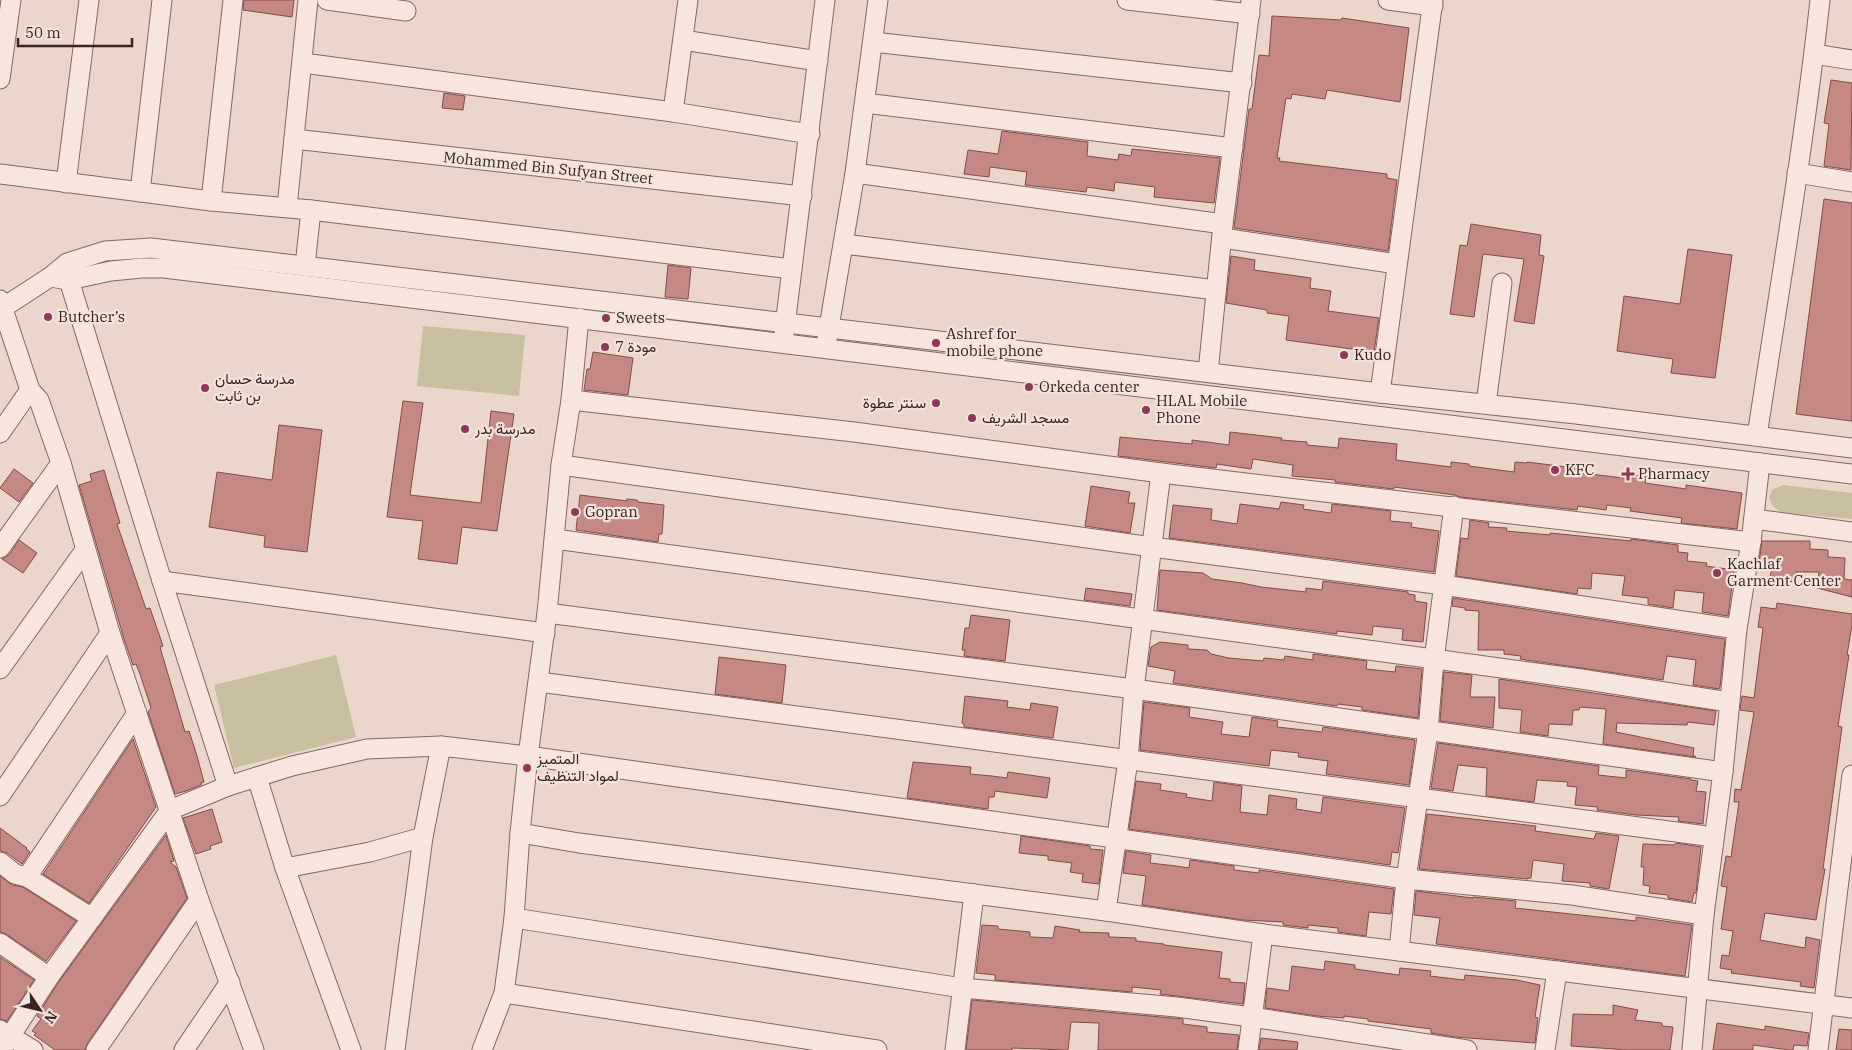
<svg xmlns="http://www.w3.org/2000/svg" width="1852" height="1050" font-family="'IBM Plex Serif',Vazirmatn,serif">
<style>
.green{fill:#c8bea0}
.building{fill:#c58885;stroke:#834b49}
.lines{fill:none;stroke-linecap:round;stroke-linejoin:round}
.minor-casing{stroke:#866761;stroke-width:21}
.minor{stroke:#f6e6de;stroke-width:19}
.poi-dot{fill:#8f3759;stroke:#f3e3da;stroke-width:2}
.labels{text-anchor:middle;stroke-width:4.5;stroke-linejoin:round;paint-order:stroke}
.street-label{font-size:15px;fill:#382523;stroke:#f3e3da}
.poi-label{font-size:15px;fill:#382523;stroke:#f3e3da;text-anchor:start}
</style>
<rect width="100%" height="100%" fill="#ebd6cb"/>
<!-- green -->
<g class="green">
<polygon points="423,326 525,335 519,396 417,386"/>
<polygon points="1783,485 1852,493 1852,519 1780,512 1773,506 1769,498 1772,490"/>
<polygon points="336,655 356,737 234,768 214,685"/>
</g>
<!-- building -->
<g class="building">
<polygon points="244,0 294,0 292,17 243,10"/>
<polygon points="1272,16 1341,20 1342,18 1409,28 1400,102 1327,90 1325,99 1292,94 1291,99 1286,98 1277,158 1280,158 1279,161 1387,174 1387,178 1397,180 1388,251 1234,228 1249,109 1252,109 1259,55 1269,56"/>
<polygon points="1831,80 1852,83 1851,170 1824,166 1829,124 1824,123"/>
<polygon points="444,93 465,96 463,110 442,108"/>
<polygon points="1002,131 1088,142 1087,156 1118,160 1119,154 1131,156 1132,149 1220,158 1214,203 1154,197 1155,187 1115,182 1114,191 1087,187 1086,192 1025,185 1027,172 990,167 989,177 964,174 968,150 998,154"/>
<polygon points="1824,199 1852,203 1852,421 1796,414"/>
<polygon points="1471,224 1541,235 1539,255 1544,256 1534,324 1514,321 1524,259 1483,254 1474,317 1450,314 1460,245 1467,246"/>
<polygon points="1688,249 1732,255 1715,378 1671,373 1673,359 1617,351 1624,296 1680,304"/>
<polygon points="1231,256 1255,260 1254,270 1311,278 1310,288 1331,291 1328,311 1379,318 1374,352 1286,340 1289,316 1267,313 1267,310 1226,303"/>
<polygon points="668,265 691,268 688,299 665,297"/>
<polygon points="593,352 633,358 628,395 584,390 587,369 590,369"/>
<polygon points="403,401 423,403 410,495 481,503 491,411 514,414 497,531 462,527 457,564 418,559 423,521 387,517"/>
<polygon points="279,425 322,430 307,552 264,547 265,536 209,527 217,472 272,480"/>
<polygon points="1230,432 1282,438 1281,440 1307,442 1307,445 1338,448 1339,438 1397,444 1396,460 1451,467 1451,462 1469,464 1469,466 1514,472 1515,462 1527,463 1527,462 1583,469 1582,473 1615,477 1632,479 1633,475 1646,476 1645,483 1686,489 1686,485 1742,493 1737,529 1681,523 1682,518 1630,511 1631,508 1607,505 1606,510 1578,506 1577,510 1460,497 1455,495 1394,487 1394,489 1335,482 1335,480 1292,476 1293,465 1253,459 1251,469 1217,464 1216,468 1118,456 1120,437 1192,444 1192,440 1229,445"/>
<polygon points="14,469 33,483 19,502 0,488"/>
<polygon points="104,470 120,523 117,524 146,609 150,608 163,646 160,647 185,732 189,731 197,756 204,782 201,783 201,785 186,791 175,794 148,712 151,708 140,674 136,664 133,665 124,639 79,485 92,481 90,474"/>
<polygon points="1091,486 1130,492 1128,503 1135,503 1130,533 1085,526"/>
<polygon points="580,495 627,501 627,499 637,500 638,502 664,505 662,534 659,534 658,542 576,530"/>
<polygon points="1281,502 1304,505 1303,509 1331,513 1332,504 1391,511 1390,521 1412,523 1411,527 1439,531 1434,572 1169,538 1173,505 1212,509 1211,520 1237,524 1240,504 1279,509"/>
<polygon points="1470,520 1489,523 1488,527 1507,528 1506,531 1550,535 1550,533 1631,541 1631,539 1678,545 1678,552 1688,553 1687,561 1707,563 1706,566 1734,570 1728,616 1702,612 1704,593 1675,590 1673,608 1648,604 1648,598 1622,595 1625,576 1592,573 1591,589 1578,588 1577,594 1456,576 1461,538 1468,539"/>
<polygon points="19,540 37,553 23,573 2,559 9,555"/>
<polygon points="1762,541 1810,541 1810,549 1828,550 1828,557 1845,558 1844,579 1852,580 1852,597 1817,588 1819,572 1796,572 1793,582 1770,576 1774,562 1759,561"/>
<polygon points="1160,570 1203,573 1212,579 1242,583 1261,587 1306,592 1306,588 1322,590 1323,581 1408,592 1408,594 1415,595 1415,601 1427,603 1423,642 1402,640 1403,629 1373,626 1372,635 1337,631 1337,634 1157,610"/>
<polygon points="1086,588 1132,594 1130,606 1084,600"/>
<polygon points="1453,598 1725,639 1720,687 1719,689 1693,685 1696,660 1667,656 1663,680 1520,659 1521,656 1504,654 1504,650 1478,650 1479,611 1465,610 1465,608 1452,606"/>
<polygon points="1777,603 1852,614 1852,625 1847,655 1849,655 1838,726 1842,727 1823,869 1825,869 1816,920 1765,913 1760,940 1805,948 1806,937 1820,940 1814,988 1800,986 1801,982 1731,973 1732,970 1720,968 1722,955 1729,956 1733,931 1721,929 1727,887 1721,886 1726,856 1731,857 1739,802 1734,802 1735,789 1741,790 1754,712 1740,710 1742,696 1754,698 1763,628 1758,627 1761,607 1776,609"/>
<polygon points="971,615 1010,620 1005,661 964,656 965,650 962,650 965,628 969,628"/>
<polygon points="1160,642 1188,645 1188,649 1207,650 1211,654 1229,658 1263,661 1264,658 1284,660 1285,656 1313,660 1313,654 1367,661 1366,669 1395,672 1396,666 1422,669 1418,718 1362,710 1362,707 1338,704 1337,706 1173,683 1175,671 1148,666 1151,647"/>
<polygon points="719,657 786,665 782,703 715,694"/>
<polygon points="1444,672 1472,675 1470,697 1495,697 1493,728 1440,721"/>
<polygon points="1499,679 1716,711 1714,725 1688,722 1687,725 1617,723 1616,732 1694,748 1693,755 1696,757 1603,744 1606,709 1580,707 1579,710 1573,710 1572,725 1549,724 1548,736 1520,732 1522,710 1499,708"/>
<polygon points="965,696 1008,701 1007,707 1030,710 1031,703 1058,707 1053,738 964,727 964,724 962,723"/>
<polygon points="1144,702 1190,708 1189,717 1223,722 1221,734 1249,737 1252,717 1278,721 1277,727 1322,732 1323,727 1415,740 1409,785 1326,774 1328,761 1298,757 1299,753 1271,750 1269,766 1140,750"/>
<polygon points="133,739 156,807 89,903 43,874"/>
<polygon points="1438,743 1599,766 1598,775 1626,778 1626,770 1691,779 1691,780 1698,781 1696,791 1706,792 1703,824 1678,821 1679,817 1636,815 1597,810 1598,807 1575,805 1577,787 1567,786 1568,782 1537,780 1534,802 1486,796 1487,768 1458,765 1453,791 1431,788"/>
<polygon points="913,762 971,767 970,774 992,776 1007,778 1008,772 1050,778 1047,798 995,791 994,797 989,797 988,809 907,798"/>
<polygon points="1136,781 1161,784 1160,790 1187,794 1186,797 1212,801 1214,782 1242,786 1240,812 1267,815 1269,795 1297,799 1296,809 1321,813 1323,797 1405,808 1398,853 1392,852 1390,865 1129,829"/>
<polygon points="212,809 222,842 210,846 211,849 196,854 183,818"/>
<polygon points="1427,814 1536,826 1535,831 1594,839 1596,833 1619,836 1609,889 1590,886 1590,883 1562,881 1564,864 1533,860 1531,878 1528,878 1528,879 1419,869"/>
<polygon points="0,828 27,848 26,849 30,852 22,864 7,853 0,851"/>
<polygon points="166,835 174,861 170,862 176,867 187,898 87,1044 85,1050 55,1050 34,1035 36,1033 32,1031 41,1019 37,1016 58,983"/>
<polygon points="1021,836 1090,846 1090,849 1103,850 1099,884 1082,882 1083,874 1070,872 1072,863 1048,860 1048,856 1019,853"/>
<polygon points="1676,843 1701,847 1696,893 1694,893 1692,902 1668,898 1668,895 1649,893 1650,886 1643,885 1644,867 1641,867 1643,844 1674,845"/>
<polygon points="1126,851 1151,855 1150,863 1176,866 1189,868 1190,860 1234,866 1234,870 1259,873 1259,870 1394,889 1391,914 1369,912 1366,936 1338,932 1338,928 1308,925 1308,928 1283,925 1283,922 1243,920 1142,905 1146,876 1123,873"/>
<polygon points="0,876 12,885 23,887 76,921 46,961 6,934 0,932"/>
<polygon points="1416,891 1473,898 1473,897 1516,901 1515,908 1636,921 1636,917 1692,925 1685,976 1436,944 1440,918 1414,915"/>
<polygon points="982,925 998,926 998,929 1030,932 1030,937 1053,938 1055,926 1080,930 1079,932 1109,933 1109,937 1136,938 1136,941 1164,944 1164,945 1222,952 1219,978 1230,979 1230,982 1245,983 1243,1004 1160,994 1161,990 1132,987 1132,992 995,980 995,975 976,973"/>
<polygon points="0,957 34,980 7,1021 0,1019"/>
<polygon points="1325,961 1355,965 1355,969 1399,975 1400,968 1431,971 1430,976 1464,980 1465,975 1517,980 1540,985 1535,1017 1538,1018 1535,1043 1455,1037 1431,1033 1431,1029 1368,1021 1368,1019 1344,1016 1344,1018 1317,1016 1265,1008 1267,988 1289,991 1292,966 1324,970"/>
<polygon points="972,1000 1183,1019 1183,1024 1207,1027 1207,1032 1239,1035 1237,1050 1098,1050 1099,1023 1071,1022 1068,1050 1012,1048 1012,1050 966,1050"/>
<polygon points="1613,1005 1638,1010 1635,1020 1662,1023 1662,1026 1673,1027 1670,1050 1628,1050 1571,1046 1573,1014 1613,1015"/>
<polygon points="1717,1023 1765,1030 1765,1026 1809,1033 1807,1046 1794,1045 1793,1050 1789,1050 1753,1045 1753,1050 1713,1050"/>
<polygon points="1839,1029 1852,1030 1852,1050 1836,1050"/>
<polygon points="1261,1038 1298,1042 1297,1050 1259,1050"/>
</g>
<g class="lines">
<defs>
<g id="minor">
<polyline points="327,0 406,11"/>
<polyline points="1127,0 1250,14"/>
<polyline points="1388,0 1433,6"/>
<polyline points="683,40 818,61"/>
<polyline points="873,42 1242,83"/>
<polyline points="1814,54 1852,60"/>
<polyline points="303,63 673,112 810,134"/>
<polyline points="0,79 11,0"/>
<polyline points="865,103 1233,148"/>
<polyline points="673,112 688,0"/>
<polyline points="294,139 802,196"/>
<polyline points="855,173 1223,224"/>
<polyline points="1797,173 1852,182"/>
<polyline points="0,174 211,201 311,210 792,269"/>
<polyline points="66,183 89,0"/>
<polyline points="140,192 162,0"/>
<polyline points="211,201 233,0"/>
<polyline points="287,207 308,0"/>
<polyline points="1222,238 1397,264"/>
<polyline points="844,244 1216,290"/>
<polyline points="305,266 311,210"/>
<polyline points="67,270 69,280 162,581 228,786"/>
<polyline points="50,277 69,280 111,271 142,268 164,268 1852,474"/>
<polyline points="0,300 30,390 39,400 61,463 110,633 199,900 254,1050"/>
<polyline points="0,307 4,307 50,277 67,263 105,251 151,248 1380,393 1576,414 1852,448"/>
<polyline points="784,334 825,0"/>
<polyline points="827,339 855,173 878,0"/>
<polyline points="1208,372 1223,224 1251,0"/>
<polyline points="1380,393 1433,0"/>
<polyline points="571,400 854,432 1161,473 1751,542"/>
<polyline points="1486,404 1502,283"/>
<polyline points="0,433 30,390"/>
<path d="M1757,436c22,-145 47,-290 63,-436"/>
<polyline points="561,465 1152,547 1443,585 1737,629"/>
<polyline points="1754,519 1852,532"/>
<polyline points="555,539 1581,679 1729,702"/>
<polyline points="0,548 61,463"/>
<polyline points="162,581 545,633"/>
<polyline points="547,613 1134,689 1723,772"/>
<polyline points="0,669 85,550"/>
<polyline points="539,682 1714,837"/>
<polyline points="257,777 285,868 351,1050"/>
<polyline points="0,796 110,633"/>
<polyline points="520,833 579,843 1106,911 1263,934 1852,1008"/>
<polyline points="0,862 15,874 27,877 92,918"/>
<polyline points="285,868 370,852 423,837"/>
<polyline points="27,877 137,713"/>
<polyline points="1106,911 1128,760 1134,689 1161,473"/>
<polyline points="514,918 962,988 1177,1007 1251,1017 1467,1050"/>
<polyline points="0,943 49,977"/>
<polyline points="1399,951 1406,879 1428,731 1434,660 1454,506"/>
<polyline points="504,993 877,1050"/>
<polyline points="0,1030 33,1050"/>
<polyline points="1,1050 49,977 170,810 228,786 292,766 367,749 441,746 528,756 1406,879 1572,895 1704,915"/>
<polyline points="96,1050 199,900"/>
<polyline points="184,1050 230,982"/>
<polyline points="395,1050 423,837 441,746"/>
<polyline points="482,1050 504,993 514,918 520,833 528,756 547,613 561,465 571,400 579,318"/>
<polyline points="955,1050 974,894"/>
<polyline points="1248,1050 1263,934"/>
<polyline points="1545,1050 1557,971"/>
<polyline points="1692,1050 1704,915 1723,772 1737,629 1751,542 1760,463"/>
<polyline points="1818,1050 1852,775"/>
</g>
</defs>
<!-- minor casing -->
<use href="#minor" class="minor-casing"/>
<!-- minor -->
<use href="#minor" class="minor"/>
</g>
<!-- markers -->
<g class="poi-dot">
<circle cx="48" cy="317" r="5"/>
<circle cx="606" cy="318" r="5"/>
<circle cx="936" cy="343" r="5"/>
<circle cx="605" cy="347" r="5"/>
<circle cx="1344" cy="355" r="5"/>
<circle cx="1029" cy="387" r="5"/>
<circle cx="205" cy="388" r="5"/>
<circle cx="936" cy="403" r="5"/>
<circle cx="1146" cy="410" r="5"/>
<circle cx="972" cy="418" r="5"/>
<circle cx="465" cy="429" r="5"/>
<circle cx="1555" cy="470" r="5"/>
<path d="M1625.5 466.5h5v5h5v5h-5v5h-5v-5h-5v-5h5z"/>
<circle cx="575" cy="512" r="5"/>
<circle cx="1717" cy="573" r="5"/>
<circle cx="527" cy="768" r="5"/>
</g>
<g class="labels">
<!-- street labels -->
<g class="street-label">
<text transform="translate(548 168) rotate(6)" y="5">Mohammed Bin Sufyan Street</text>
</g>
<!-- poi labels -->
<g class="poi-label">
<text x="58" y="322">Butcher’s</text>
<text x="616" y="323">Sweets</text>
<text x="946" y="339">Ashref for<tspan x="946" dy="17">mobile phone</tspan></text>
<text x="615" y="352">مودة 7</text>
<text x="1354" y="360">Kudo</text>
<text x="215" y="384">مدرسة حسان<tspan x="215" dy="17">بن ثابت</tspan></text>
<text x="1039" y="392">Orkeda center</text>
<text x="1156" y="406">HLAL Mobile<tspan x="1156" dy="17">Phone</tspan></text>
<text x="926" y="408" text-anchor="end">سنتر عطوة</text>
<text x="982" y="423">مسجد الشريف</text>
<text x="475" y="434">مدرسة بدر</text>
<text x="1565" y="475">KFC</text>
<text x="1638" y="479">Pharmacy</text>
<text x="585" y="517">Gopran</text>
<text x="1727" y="569">Kachlaf<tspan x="1727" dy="17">Garment Center</tspan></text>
<text x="537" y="764">المتميز<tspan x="537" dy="17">لمواد التنظيف</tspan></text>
</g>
</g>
<!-- north arrow -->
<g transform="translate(40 1010) rotate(125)" stroke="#f3e3da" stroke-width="4" paint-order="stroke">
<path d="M0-4L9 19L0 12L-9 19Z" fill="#382523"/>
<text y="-8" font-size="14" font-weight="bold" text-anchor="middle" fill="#382523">N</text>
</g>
<!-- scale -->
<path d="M18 38v8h114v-8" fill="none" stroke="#382523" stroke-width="2.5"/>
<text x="25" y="38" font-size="15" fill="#382523" stroke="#f3e3da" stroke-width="4" paint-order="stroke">50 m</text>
</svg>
